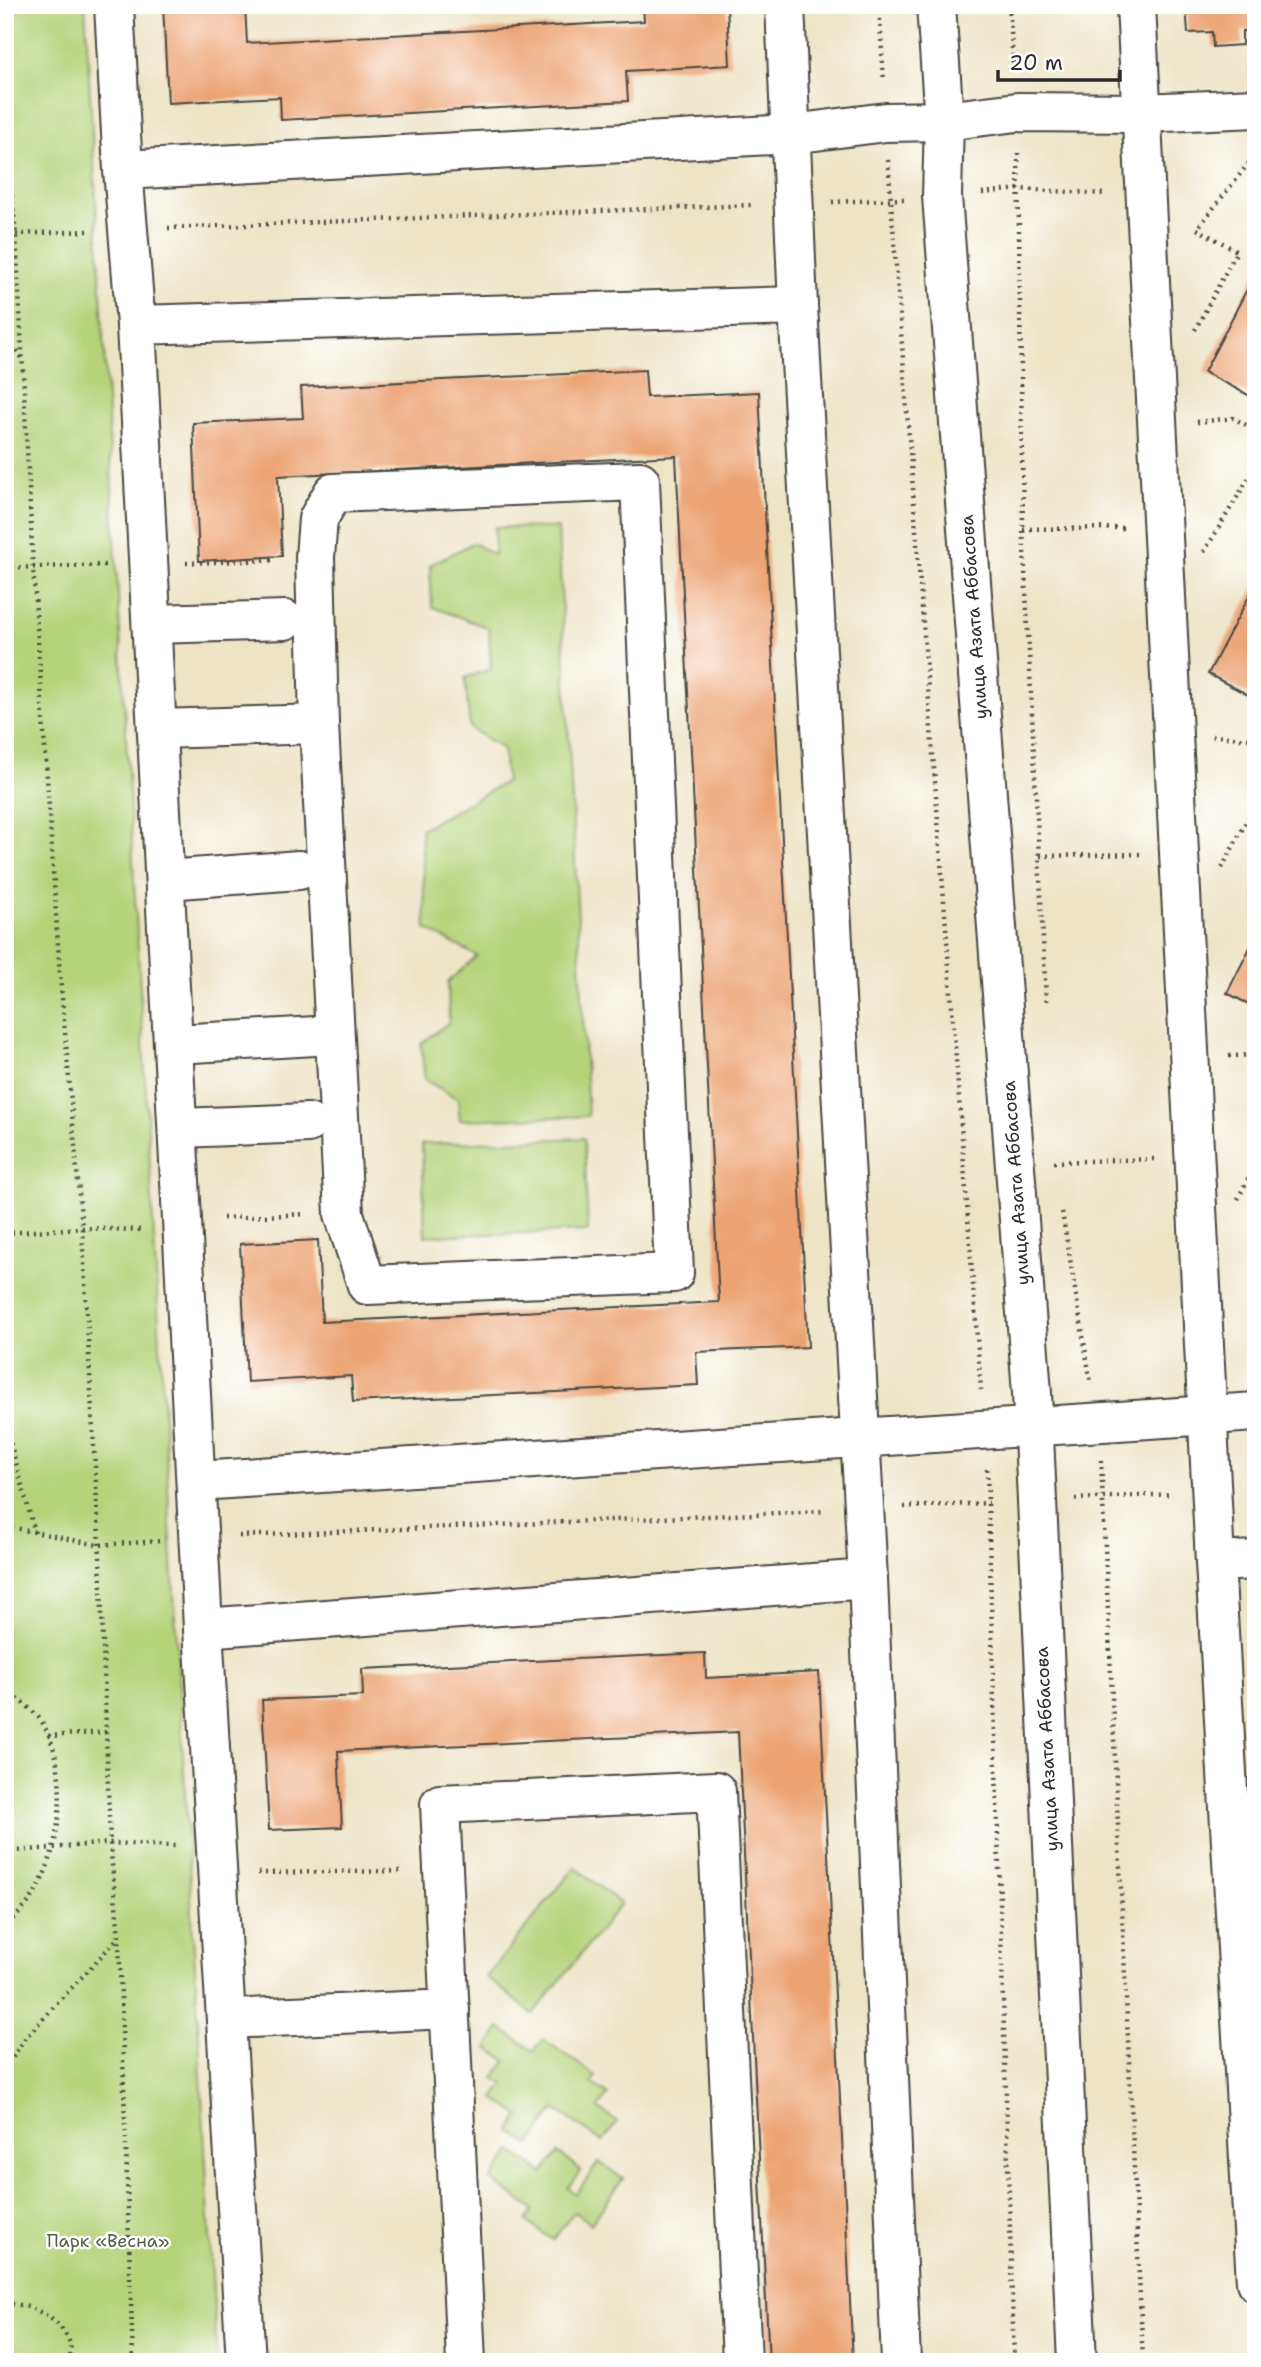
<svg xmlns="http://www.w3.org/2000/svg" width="1261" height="2367" font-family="'Shantell Sans',sans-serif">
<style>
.green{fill:#b6d37a;stroke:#707f52;stroke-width:2}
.building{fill:#eca271}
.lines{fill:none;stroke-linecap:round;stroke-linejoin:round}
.minor-casing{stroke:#484742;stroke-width:42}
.path{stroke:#484742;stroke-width:4.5;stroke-dasharray:2 5;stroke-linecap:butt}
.minor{stroke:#fff;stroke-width:38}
.labels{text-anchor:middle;stroke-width:5;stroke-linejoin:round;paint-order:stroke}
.street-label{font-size:18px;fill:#2b2b2b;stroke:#fff}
.park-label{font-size:18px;fill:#555d43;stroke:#fff}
</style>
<rect width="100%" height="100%" fill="#fff"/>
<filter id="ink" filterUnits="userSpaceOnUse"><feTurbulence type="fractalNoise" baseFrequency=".0143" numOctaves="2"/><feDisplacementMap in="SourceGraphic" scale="14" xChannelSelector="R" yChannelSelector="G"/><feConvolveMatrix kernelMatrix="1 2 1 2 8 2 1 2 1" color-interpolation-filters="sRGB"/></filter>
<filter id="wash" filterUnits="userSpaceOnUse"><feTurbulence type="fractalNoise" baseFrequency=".00686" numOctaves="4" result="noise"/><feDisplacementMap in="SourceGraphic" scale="28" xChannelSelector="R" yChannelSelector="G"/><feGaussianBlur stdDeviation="1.57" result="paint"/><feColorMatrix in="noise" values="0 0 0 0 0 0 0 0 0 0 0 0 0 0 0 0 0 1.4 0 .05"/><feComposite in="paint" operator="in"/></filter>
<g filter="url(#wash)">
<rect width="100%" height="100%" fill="#ede4c5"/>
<!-- green -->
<g class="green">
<polygon points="5,5 85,5 217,2362 5,2362"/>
<polygon points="495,527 558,528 588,1116 460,1120 458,1099 425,1080 421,1044 449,1022 448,982 477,956 426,929 421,829 506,782 503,749 470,728 465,678 491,669 489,628 432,607 430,565 473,543 494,555"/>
<polygon points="584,1138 588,1231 425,1236 422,1144"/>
<polygon points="575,1867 621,1904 533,2014 486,1977"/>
<polygon points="500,2028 534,2051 543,2039 596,2076 592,2083 608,2095 598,2108 617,2122 603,2142 555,2109 530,2145 510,2131 520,2116 494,2098 504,2084 494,2078 506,2061 487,2048"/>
<polygon points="512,2151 543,2173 558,2153 581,2170 568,2188 576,2194 599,2162 623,2179 591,2224 574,2212 553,2240 526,2221 533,2210 491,2180"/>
</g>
<g id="blocks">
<!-- building -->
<g class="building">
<polygon points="163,5 245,5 247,43 644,21 643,5 727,5 730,65 626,71 628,101 281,120 280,97 168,103"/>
<polygon points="1186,5 1256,5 1256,30 1242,31 1242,45 1213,47 1212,32 1188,33"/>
<polygon points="1256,272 1256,399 1204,372"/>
<polygon points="645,370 647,397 759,392 808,1347 696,1352 698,1385 353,1402 351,1376 247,1382 240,1244 318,1240 322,1322 719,1302 676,456 278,476 282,556 199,561 193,423 303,418 301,387"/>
<polygon points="1256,583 1256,699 1208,674"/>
<polygon points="1256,936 1256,1008 1227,993"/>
<polygon points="705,1653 706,1678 819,1672 853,2362 769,2362 738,1732 338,1751 342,1827 269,1830 262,1700 363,1696 362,1669"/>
</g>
</g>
</g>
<g filter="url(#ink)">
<use href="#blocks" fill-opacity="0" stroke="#484742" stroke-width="2"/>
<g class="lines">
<defs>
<g id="minor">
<polyline points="114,5 123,170"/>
<polyline points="785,5 798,306"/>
<polyline points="936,5 944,121 942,196 1032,1393 1077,2362"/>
<polyline points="1136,5 1215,1562"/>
<polyline points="136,325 798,306 868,1579"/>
<polygon points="640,481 674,1273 367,1285 344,1214 319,724 315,557 318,519 333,493"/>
<polyline points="153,624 285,620"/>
<polyline points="158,729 319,724"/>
<polyline points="166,880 299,870"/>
<polyline points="175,1044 333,1035"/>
<polyline points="179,1128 308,1123"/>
<polyline points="198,1481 1256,1412"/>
<polyline points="1256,1560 1215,1562 1256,2282"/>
<polyline points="203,1628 868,1579 901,2362"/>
<polyline points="226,2019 450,2009"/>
<polyline points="246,2362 203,1628 136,325 123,170 792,134 886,122 944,121 1017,112 1143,113 1256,108"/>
<polyline points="466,2362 440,1804 716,1791 742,2362"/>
</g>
</defs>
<!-- minor casing -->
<use href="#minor" class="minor-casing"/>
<!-- path -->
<g class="path">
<polyline points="879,5 884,81"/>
<polyline points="1009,5 1014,74"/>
<polyline points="5,13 9,166 16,234 33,566 60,975 82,1228 100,1557 110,1843 119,1937 133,2362"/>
<polyline points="1018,153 1023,529 1046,1001"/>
<polyline points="888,160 981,1390"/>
<polyline points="982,193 1019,189 1106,194"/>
<polyline points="832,202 904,199"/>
<polyline points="168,228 753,205"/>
<polyline points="16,234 89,231"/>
<polyline points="1195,330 1237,251 1197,229 1256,154"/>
<polyline points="5,333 23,360"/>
<polyline points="1197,422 1233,418 1256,430"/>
<polyline points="1023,529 1124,528"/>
<polyline points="1204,552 1256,466"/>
<polyline points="186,563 275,560"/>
<polyline points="5,568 107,565"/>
<polyline points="1212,736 1256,739"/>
<polyline points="1040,856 1141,854"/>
<polyline points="1222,868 1256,803"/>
<polyline points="1229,1056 1256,1055"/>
<polyline points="1054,1162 1154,1159"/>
<polyline points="1238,1199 1256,1162"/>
<polyline points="1062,1212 1091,1383"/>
<polyline points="223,1218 305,1214"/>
<polyline points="5,1233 82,1228 142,1230"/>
<polyline points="5,1423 35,1533"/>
<polyline points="1101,1460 1143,2362"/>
<polyline points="987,1469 1014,2362"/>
<polyline points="1075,1499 1171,1494"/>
<polyline points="904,1507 989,1503"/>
<polyline points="5,1526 98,1545 161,1541"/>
<polyline points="239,1536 825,1511"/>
<path d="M5,1691c12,8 25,16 34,27 38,51 22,173 -34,206"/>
<polyline points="48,1736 108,1732"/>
<polyline points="5,1852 110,1843 175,1846"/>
<polyline points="258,1873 404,1871"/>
<polyline points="5,2069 26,2037 119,1937"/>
<path d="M5,2304c24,-2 58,16 65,40 1,5 0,13 0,18"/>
</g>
<!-- minor -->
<use href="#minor" class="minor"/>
</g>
</g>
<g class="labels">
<!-- street labels -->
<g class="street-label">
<text transform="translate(974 617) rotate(-94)" y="6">улица Азата Аббасова</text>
<text transform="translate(1016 1183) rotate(-94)" y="6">улица Азата Аббасова</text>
<text transform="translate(1047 1749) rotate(-93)" y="6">улица Азата Аббасова</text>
</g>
<!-- park labels -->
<g class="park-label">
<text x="108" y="2247">Парк «Весна»</text>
</g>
</g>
<!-- margin -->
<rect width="1261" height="2367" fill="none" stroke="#fff" stroke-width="28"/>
<!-- scale -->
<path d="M998 70v10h122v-10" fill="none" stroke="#2b2b2b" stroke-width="3.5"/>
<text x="1009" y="70" font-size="21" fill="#2b2b2b" stroke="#ffffff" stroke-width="5" paint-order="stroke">20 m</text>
</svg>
